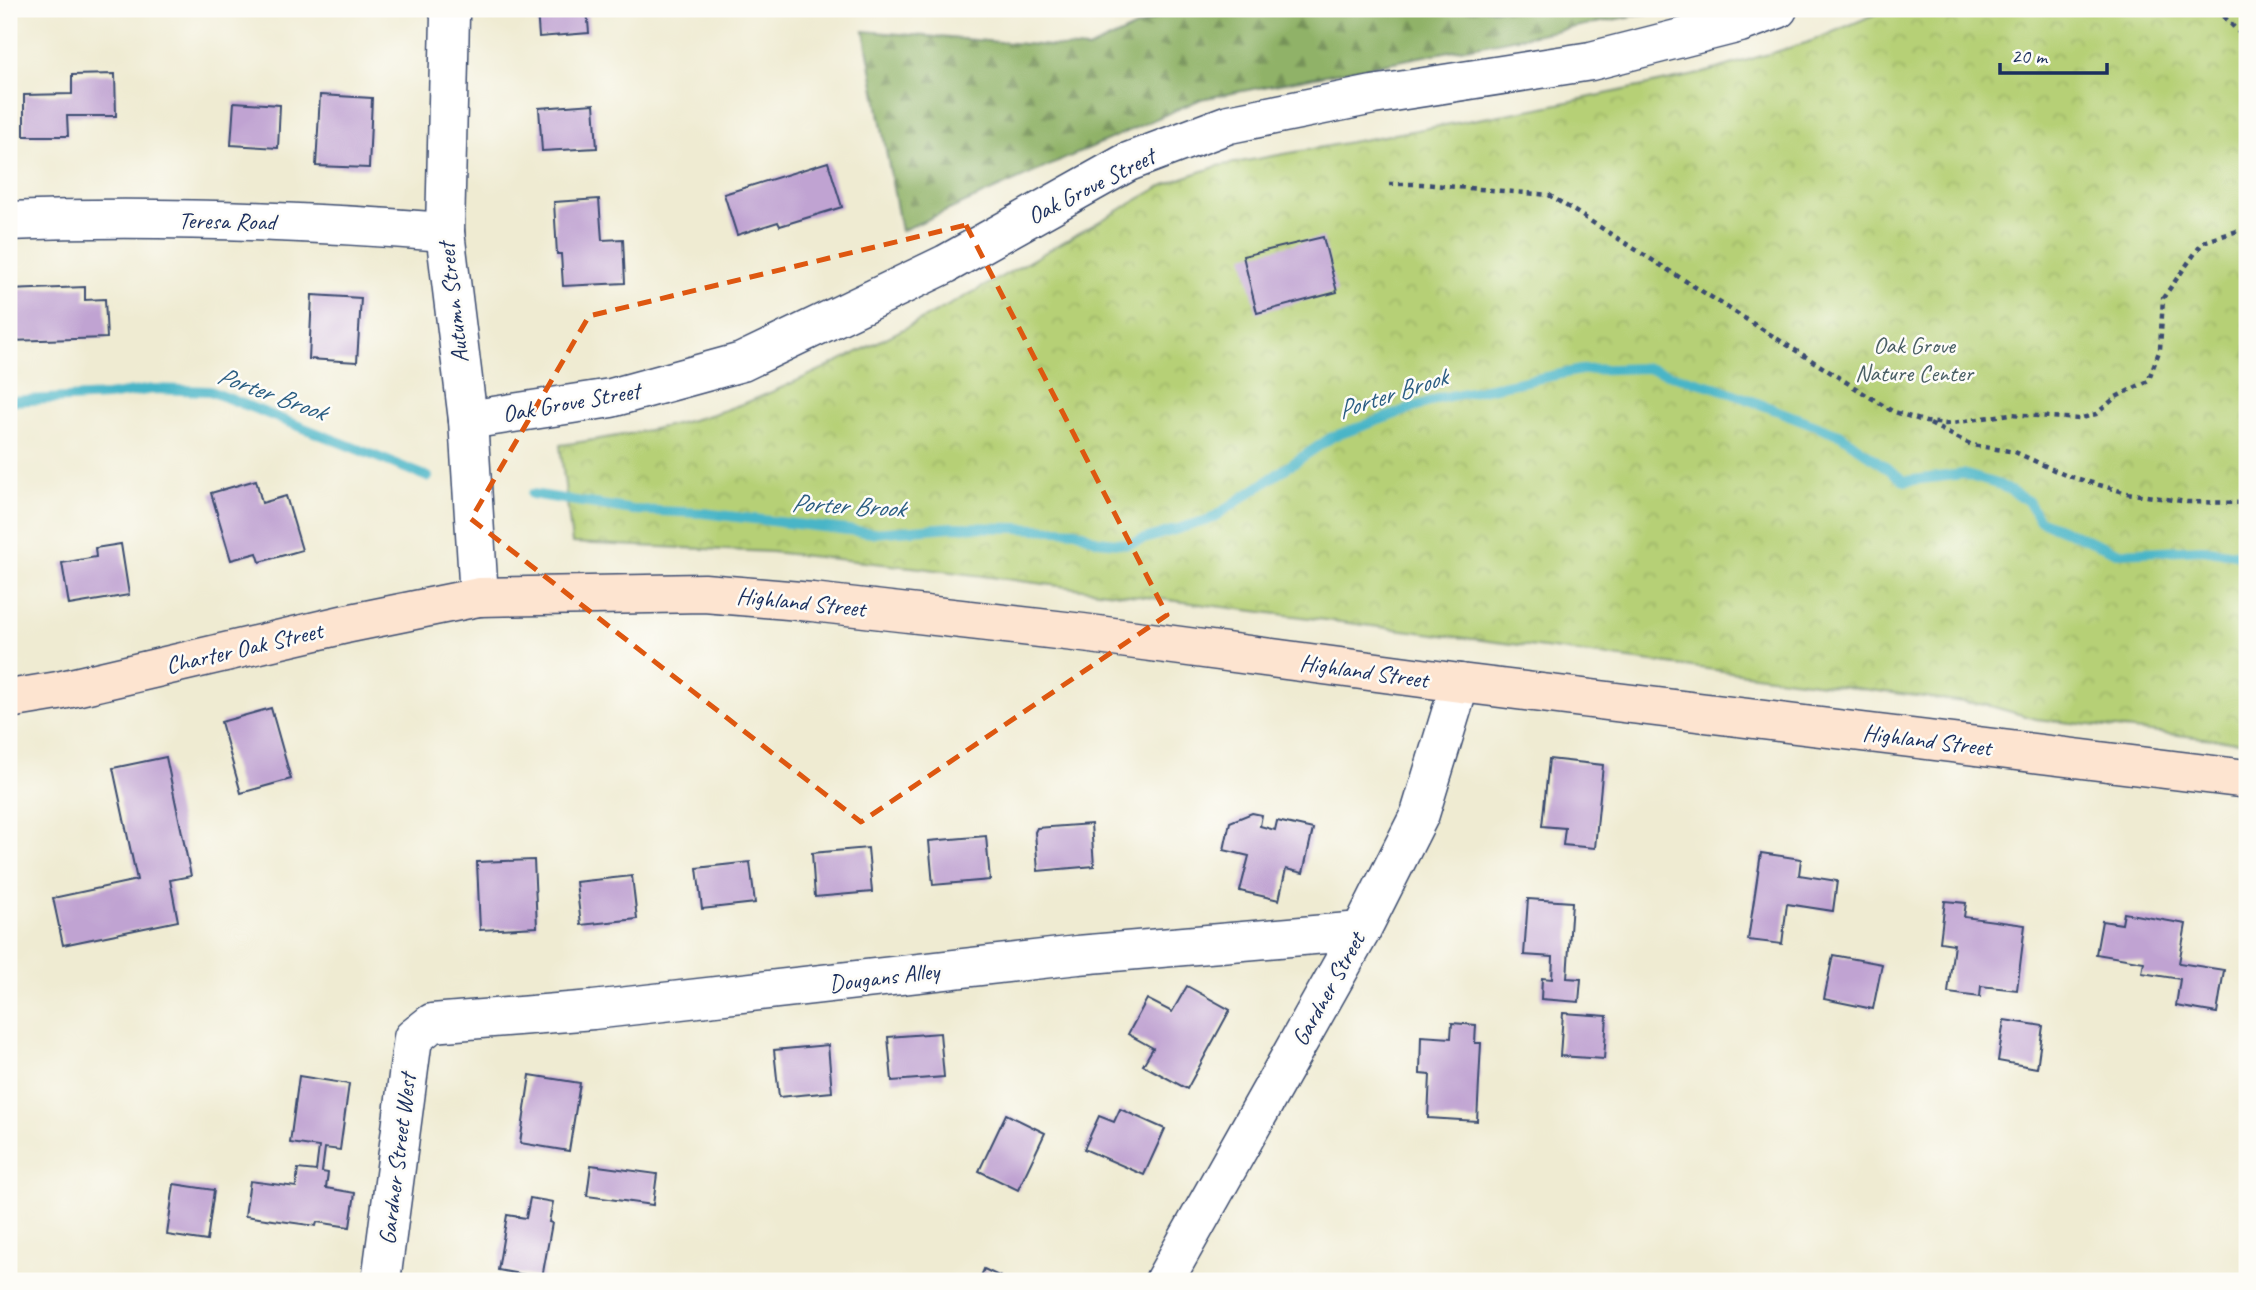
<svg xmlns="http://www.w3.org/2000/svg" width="2256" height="1290" font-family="Caveat,sans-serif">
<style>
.forest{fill:url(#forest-firs);stroke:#567062;stroke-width:2}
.park{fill:url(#park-crowns);stroke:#68806a;stroke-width:2}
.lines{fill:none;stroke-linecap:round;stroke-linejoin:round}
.stream{stroke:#4ab5c7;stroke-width:10}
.building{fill:#c0a3d2}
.minor-casing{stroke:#3b4b6f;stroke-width:41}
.tertiary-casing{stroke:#3b4b6f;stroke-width:41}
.secondary-casing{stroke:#3b4b6f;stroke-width:41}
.path{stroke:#3b4b6f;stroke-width:4.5;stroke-dasharray:5 5;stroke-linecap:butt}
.minor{stroke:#fff;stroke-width:38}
.tertiary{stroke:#fff;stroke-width:38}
.secondary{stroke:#fde4d0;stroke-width:38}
.marked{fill:none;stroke:#de5710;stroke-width:5;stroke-dasharray:14 9;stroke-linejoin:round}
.labels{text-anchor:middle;stroke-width:5;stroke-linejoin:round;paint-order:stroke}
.street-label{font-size:24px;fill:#1b2f5e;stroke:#fdfcf7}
.park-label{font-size:24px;fill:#4a5f65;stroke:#fdfcf7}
.water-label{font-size:26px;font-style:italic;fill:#2b5e83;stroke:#fdfcf7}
</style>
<defs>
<pattern id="forest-firs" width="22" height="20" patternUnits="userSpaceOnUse" patternTransform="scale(1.75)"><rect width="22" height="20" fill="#90b267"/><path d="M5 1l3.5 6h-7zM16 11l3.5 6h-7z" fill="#759158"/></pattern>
<pattern id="park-crowns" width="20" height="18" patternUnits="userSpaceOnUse" patternTransform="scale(1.75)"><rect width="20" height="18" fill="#b6d076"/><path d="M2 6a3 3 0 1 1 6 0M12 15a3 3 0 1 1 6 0" fill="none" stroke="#9cb368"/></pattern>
</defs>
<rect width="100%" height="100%" fill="#fdfcf7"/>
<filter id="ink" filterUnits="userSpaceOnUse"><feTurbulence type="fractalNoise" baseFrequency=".0143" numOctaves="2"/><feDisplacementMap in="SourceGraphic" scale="14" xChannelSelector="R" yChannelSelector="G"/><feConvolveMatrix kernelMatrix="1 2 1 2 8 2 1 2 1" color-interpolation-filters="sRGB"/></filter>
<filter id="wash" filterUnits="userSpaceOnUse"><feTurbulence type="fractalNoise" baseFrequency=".00686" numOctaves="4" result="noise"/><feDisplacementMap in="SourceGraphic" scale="28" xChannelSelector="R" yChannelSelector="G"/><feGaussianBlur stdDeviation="1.57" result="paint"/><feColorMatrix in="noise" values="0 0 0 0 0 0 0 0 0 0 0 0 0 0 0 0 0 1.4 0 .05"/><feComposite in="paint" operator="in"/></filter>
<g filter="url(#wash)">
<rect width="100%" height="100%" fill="#efebd2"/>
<!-- forest -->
<polygon class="forest" points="1176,9 1669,9 1201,99 901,231 864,31 1088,49"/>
<!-- park -->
<path class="park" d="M1888,9h359v734l-211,-24 -49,-14 -1067,-137 -149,-16 -199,-9 -12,-98c58,-8 128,-20 182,-41 43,-16 85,-37 126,-57 99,-49 194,-104 290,-159l24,-10 36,-12 321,-58 161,-34 109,-32z"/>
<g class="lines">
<!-- stream -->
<g class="stream">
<polyline points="9,401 107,396 153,389 210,391 428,477"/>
<polyline points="532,494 633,510 703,513 873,533 952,527 1017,528 1076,531 1098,541 1128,544 1211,519 1332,437 1440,398 1581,370 1647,368 1718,388 1841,435 1905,481 1963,474 2000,485 2028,501 2039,520 2120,553 2202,549 2247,556"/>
</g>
</g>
<g id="blocks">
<!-- building -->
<g class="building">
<polygon points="537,9 587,9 589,33 539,37"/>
<polygon points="115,74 116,116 67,116 68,136 24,136 24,95 72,94 72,75"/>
<polygon points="320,95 372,98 369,168 316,166"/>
<polygon points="234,102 280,105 278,148 231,145"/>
<polygon points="594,104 597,148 542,151 539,108"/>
<polygon points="828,162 842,207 780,226 778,222 737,235 724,194"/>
<polygon points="599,199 602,240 623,239 625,283 563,286 561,254 557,254 554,202"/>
<polygon points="1323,237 1337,292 1257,313 1243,256"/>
<polygon points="85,287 85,300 105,299 107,338 9,341 9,290"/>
<polygon points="312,295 361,298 357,362 309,359"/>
<polygon points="256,480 262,503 286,496 302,550 260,562 257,553 231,560 211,493"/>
<polygon points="121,544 129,595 69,605 62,563 96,557 95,548"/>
<polygon points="271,708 291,779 241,793 221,722"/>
<polygon points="166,757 191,876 170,880 178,921 63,945 53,898 137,880 113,768"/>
<polygon points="1549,759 1603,765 1595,848 1563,845 1565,828 1542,826"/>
<polygon points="1252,813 1262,815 1260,826 1275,830 1277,821 1313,829 1303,873 1286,869 1279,900 1240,891 1249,856 1224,850 1230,822"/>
<polygon points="1091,824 1094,866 1038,871 1035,832 1037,828"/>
<polygon points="986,836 990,880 933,885 929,841"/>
<polygon points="868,848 872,892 815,897 812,853"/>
<polygon points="1761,853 1801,859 1799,875 1837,881 1833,911 1787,904 1782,944 1748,940"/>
<polygon points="534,860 537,927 480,930 477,862"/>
<polygon points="750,862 755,903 702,909 697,868"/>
<polygon points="632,876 637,919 581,925 576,882"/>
<polygon points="1528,899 1572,902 1567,978 1581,979 1579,1002 1541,999 1542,978 1552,979 1553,957 1524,955"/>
<polygon points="1945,901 1966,903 1964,917 2025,925 2017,990 1981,986 1980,997 1948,993 1954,944 1940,942"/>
<polygon points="2124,913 2186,924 2179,963 2224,970 2217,1013 2176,1006 2180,979 2142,973 2144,962 2096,954 2102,921 2122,924"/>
<polygon points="1833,955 1882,964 1873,1009 1824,999"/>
<polygon points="1187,986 1230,1010 1187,1089 1143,1065 1153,1048 1128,1034 1147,999 1172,1012"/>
<polygon points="1563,1013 1607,1016 1604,1059 1560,1056"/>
<polygon points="2004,1020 2043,1026 2037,1068 1998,1061"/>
<polygon points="1452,1023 1476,1025 1475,1043 1481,1043 1477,1121 1428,1118 1430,1075 1420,1074 1421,1036 1451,1038"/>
<polygon points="940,1033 944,1077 892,1081 888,1037"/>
<polygon points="828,1045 832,1092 779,1097 774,1050"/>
<polygon points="530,1075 580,1083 569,1151 520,1143"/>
<polygon points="299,1076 349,1084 340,1150 325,1148 322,1172 328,1173 326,1188 355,1193 350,1227 317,1222 316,1226 245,1216 250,1181 296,1187 298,1169 316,1171 319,1147 290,1143"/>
<polygon points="1120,1109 1165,1129 1144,1175 1084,1149 1099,1116 1114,1122"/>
<polygon points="1006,1114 1045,1133 1018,1190 979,1171"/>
<polygon points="591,1165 657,1174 653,1205 587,1196"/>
<polygon points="174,1184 214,1190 207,1241 167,1235"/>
<polygon points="530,1198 553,1202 549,1222 552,1223 542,1278 498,1270 507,1215 526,1218"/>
<polygon points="984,1269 1001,1277 999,1281 979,1281"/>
</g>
</g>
</g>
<g filter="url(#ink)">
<use href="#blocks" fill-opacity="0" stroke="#3b4b6f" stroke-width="2"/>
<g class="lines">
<defs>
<g id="minor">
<path d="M9,221c145,-6 291,0 436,11"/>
<polyline points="468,420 611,398 742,362 946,264 1128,162 1229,124 1373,95 1591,61 1740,23 1778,9"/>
<polyline points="381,1281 413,1038 432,1023 593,1010 1078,955 1361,931"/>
<polyline points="1164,1281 1361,931 1420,814 1460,683"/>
</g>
<polyline id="tertiary" points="448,9 450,16 445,232 468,420 479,597"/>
<polyline id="secondary" points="9,699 58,691 346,624 479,597 704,593 812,602 1083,633 1460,683 2247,779"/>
</defs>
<!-- minor casing -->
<use href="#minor" class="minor-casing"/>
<!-- tertiary casing -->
<use href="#tertiary" class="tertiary-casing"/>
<!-- secondary casing -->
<use href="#secondary" class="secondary-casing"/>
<!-- path -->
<g class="path">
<polyline points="2217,9 2247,41"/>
<polyline points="1389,184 1422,184 1549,195 1892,411 1926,422 1946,424 2010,414 2079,419 2096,414 2116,397 2148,381 2160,349 2163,298 2203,242 2247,228"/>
<polyline points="1930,424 1972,445 2015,452 2065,475 2127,493 2187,502 2247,503"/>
</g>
<!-- minor -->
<use href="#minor" class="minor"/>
<!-- tertiary -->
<use href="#tertiary" class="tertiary"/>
<!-- secondary -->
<use href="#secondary" class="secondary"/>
</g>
</g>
<!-- marked area -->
<path class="marked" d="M966,225l201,390 -306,207 -390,-303 118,-203z"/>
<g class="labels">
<!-- street labels -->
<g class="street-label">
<text transform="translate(1091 186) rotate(-27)" y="8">Oak Grove Street</text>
<text transform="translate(227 221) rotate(1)" y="8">Teresa Road</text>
<text transform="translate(453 303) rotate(-97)" y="8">Autumn Street</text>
<text transform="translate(571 402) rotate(-10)" y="8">Oak Grove Street</text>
<text transform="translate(801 602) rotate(6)" y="8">Highland Street</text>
<text transform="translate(244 648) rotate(-13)" y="8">Charter Oak Street</text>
<text transform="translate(1364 671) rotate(8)" y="8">Highland Street</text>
<text transform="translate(1927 740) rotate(7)" y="8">Highland Street</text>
<text transform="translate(884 977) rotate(-7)" y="8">Dougans Alley</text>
<text transform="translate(1328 989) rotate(-61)" y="8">Gardner Street</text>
<text transform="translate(397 1159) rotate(-83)" y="8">Gardner Street West</text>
</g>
<!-- park labels -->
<g class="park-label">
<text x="1914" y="353">Oak Grove<tspan x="1914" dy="28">Nature Center</tspan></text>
</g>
<!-- water labels -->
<g class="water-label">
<text transform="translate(272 393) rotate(20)" y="9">Porter Brook</text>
<text transform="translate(1392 393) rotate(-18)" y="9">Porter Brook</text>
<text transform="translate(848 505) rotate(3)" y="9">Porter Brook</text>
</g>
</g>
<!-- margin -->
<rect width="2256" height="1290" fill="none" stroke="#fdfcf7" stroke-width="35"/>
<!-- scale -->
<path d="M2000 63v10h107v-10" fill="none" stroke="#1b2f5e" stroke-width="3.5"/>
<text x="2011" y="63" font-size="21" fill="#1b2f5e" stroke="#fdfcf7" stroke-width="5" paint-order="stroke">20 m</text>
</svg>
